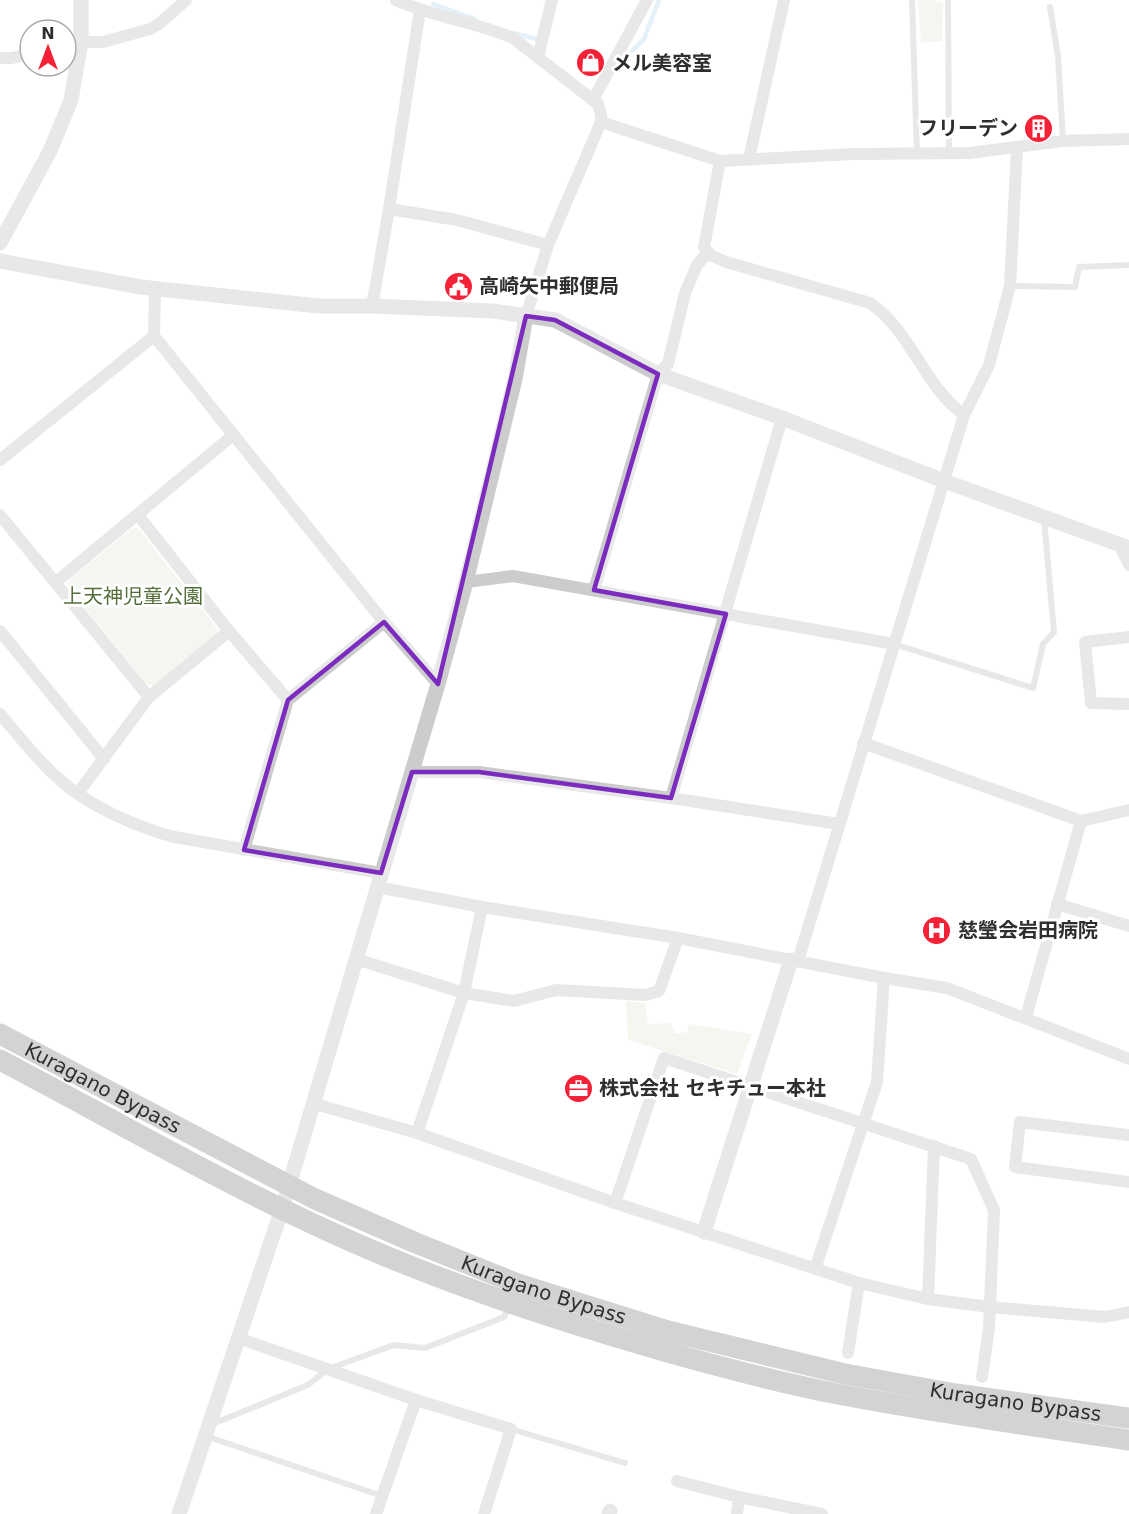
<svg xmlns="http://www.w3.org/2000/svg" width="1129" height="1514" font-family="'DejaVu Sans','Noto Sans JP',sans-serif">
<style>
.green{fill:#e6eddb}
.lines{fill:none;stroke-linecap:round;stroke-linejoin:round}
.stream{stroke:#c6e0ef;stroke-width:4.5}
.service{stroke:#ccc;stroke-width:6}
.minor{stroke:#ccc;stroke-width:12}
.tertiary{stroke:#ccc;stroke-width:15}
.trunk{stroke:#9e9e9e;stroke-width:21}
.marked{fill:none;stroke:#7b2cbf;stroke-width:4.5;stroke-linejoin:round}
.labels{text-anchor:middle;stroke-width:6;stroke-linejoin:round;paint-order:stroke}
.poi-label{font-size:20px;font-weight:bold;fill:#2f2f2f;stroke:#fff;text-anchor:start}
.park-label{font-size:20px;fill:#536f38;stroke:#fff}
.street-label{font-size:20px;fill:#2f2f2f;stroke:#fff}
</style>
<rect width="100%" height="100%" fill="#fff"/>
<!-- green -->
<g class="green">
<polygon points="918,0 934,0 943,3 942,41 921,43"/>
<polygon points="138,528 216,627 217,633 154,686 147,684 67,586 69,580 131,529"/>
<polygon points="626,1001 645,1003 648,1024 671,1023 675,1034 687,1032 689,1024 752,1034 737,1074 628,1040"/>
</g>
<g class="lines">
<!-- stream -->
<g class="stream">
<polyline points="433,4 475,19"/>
<polyline points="514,33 536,39"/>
<polyline points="632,51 644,39 659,0"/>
</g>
<!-- service -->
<g class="service">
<polyline points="912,0 917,154"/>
<polyline points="948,0 949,153"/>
<polyline points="1050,7 1058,56 1063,141"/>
<polyline points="1010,286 1075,287 1079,267 1129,265"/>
<polyline points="894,644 1033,688 1043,644 1054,632 1044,519"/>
<polyline points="210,1425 308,1385 328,1369 394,1345 425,1348 504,1317 509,1307"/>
<polyline points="511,1429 625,1463"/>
<polyline points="206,1436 382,1496"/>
</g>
<!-- minor -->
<g class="minor">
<path d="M396,0c38,17 79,22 117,38l85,66 3,11v7l-53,123 -22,71"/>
<polyline points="66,45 81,42 103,42 150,29 159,24 186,0"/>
<polyline points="538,57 552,0"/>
<polyline points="0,58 12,58 30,54"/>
<polyline points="593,100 647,0"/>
<polyline points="601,122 720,161 854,154 969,153 1063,141 1129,139"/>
<polyline points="749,159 784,0"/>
<path d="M720,161l-16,86 6,8 16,7 144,41c41,28 54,83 94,112"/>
<polyline points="389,209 457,220 548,245"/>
<polyline points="155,289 154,336 384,622 438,684"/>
<polyline points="372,306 389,209 420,10"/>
<polyline points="0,460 154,336"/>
<polyline points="0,515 149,697"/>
<polyline points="138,515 229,631 288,700"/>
<polyline points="1120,546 1129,565"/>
<polyline points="56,582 232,436"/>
<polyline points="466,582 513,576 894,644"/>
<polyline points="594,590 658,374 668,364 685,293 697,265 708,252"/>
<polyline points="0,631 104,759"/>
<polyline points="1129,637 1085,642 1091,703 1129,704"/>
<path d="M0,714c19,22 37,46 59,65 29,27 78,48 115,58l207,36"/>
<polyline points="863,743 1081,821 1129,810"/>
<polyline points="412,772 479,772 671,798 839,824"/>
<polyline points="78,793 149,697 229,631"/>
<polyline points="671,798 782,418"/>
<polyline points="244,850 288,700 384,622"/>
<polyline points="377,887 482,907 678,938 884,978 947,988 1129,1059"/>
<polyline points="1057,904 1129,926"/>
<polyline points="356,959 464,993 514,1001 556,990 645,995 659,991 678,938"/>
<polyline points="798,961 964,415 989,365 1010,286 1017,148"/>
<polyline points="1026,1017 1081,821"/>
<polyline points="315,1104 417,1133 615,1203 859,1283 928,1299 990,1307 1105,1317 1129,1312"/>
<polyline points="417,1133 464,993 482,907"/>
<polyline points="1129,1135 1020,1122 1015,1167 1129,1182"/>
<polyline points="615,1203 664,1058 971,1159 994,1210 989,1328 982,1377"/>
<polyline points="815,1269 877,1082 884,978"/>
<polyline points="928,1299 934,1146"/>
<polyline points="238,1338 416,1400"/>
<polyline points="848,1353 859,1283"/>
<polyline points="677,1481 739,1497 822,1514"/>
<polyline points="376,1514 416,1400 511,1429 484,1514"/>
<polyline points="737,1514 739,1497"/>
</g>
<!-- tertiary -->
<g class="tertiary">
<polyline points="0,243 50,151 71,100 81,42 81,0"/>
<polyline points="0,261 141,287 318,306 372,306 493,311 555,320 658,374 782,418 944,481 1129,548"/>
<polyline points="704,1232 791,960"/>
<polyline points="179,1514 282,1209 438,684 466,582 515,379 526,316"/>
<polyline points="609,1514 610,1511"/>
</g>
<!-- trunk -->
<g class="trunk">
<path id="s1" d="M0,1034l315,165 101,44 102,41 150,47 177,43 111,20 173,24"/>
<path d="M0,1060c135,71 268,150 410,206 93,37 189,67 286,94 48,13 98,26 147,35 95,18 190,31 286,45"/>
</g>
</g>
<!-- marked area -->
<path d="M0 0H1129V1514H0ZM526,316l29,4 103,54 -64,216 132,24 -55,184 -192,-26h-67l-31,101 -137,-23 44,-150 96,-78 54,62z" fill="#fff" fill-opacity=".55" fill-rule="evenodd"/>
<path class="marked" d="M526,316l29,4 103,54 -64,216 132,24 -55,184 -192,-26h-67l-31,101 -137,-23 44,-150 96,-78 54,62z"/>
<!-- icons -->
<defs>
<symbol id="shop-disc" viewBox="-11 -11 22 22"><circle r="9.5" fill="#f52137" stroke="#fff"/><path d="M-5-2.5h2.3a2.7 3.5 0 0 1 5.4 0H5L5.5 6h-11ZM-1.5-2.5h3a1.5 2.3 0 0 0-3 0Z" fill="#fff"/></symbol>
<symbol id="building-disc" viewBox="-11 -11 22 22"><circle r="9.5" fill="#f52137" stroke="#fff"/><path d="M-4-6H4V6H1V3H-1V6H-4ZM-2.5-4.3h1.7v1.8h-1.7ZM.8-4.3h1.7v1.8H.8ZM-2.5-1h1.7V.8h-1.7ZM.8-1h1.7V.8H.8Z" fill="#fff"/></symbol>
<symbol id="civic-disc" viewBox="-11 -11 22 22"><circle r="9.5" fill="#f52137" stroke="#fff"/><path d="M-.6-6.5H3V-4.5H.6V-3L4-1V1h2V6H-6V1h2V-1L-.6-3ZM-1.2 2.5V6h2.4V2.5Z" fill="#fff"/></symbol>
<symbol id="hospital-disc" viewBox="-11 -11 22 22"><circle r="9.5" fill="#f52137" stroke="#fff"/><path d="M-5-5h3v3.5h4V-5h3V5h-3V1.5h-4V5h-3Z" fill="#fff"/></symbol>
<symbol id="office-disc" viewBox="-11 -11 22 22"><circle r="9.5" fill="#f52137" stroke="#fff"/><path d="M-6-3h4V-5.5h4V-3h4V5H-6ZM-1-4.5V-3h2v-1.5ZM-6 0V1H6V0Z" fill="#fff"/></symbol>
</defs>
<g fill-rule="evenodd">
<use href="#shop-disc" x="574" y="46" width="33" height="33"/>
<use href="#building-disc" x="1022" y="112" width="33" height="33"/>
<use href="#civic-disc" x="442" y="270" width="33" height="33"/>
<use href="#hospital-disc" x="920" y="914" width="33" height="33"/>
<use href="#office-disc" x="562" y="1072" width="33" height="33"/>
</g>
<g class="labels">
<!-- poi labels -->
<g class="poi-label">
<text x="612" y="70">メル美容室</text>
<text x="1018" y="135" text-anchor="end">フリーデン</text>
<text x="479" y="293">高崎矢中郵便局</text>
<text x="958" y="937">慈瑩会岩田病院</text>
<text x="599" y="1095">株式会社 セキチュー本社</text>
</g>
<!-- park labels -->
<g class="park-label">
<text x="133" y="603">上天神児童公園</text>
</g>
<!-- street labels -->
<g class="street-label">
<text dy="7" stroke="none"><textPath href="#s1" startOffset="116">Kuragano Bypass</textPath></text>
<text dy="7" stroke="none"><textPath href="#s1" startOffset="602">Kuragano Bypass</textPath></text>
<text dy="7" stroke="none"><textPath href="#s1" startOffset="1088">Kuragano Bypass</textPath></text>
</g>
</g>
<!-- north arrow -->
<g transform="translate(48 48)"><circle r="28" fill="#ffffff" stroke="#acacac" stroke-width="1.5"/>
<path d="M0-4.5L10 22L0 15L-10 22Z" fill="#f52137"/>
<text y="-9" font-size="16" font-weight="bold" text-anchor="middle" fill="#2f2f2f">N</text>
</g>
</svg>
